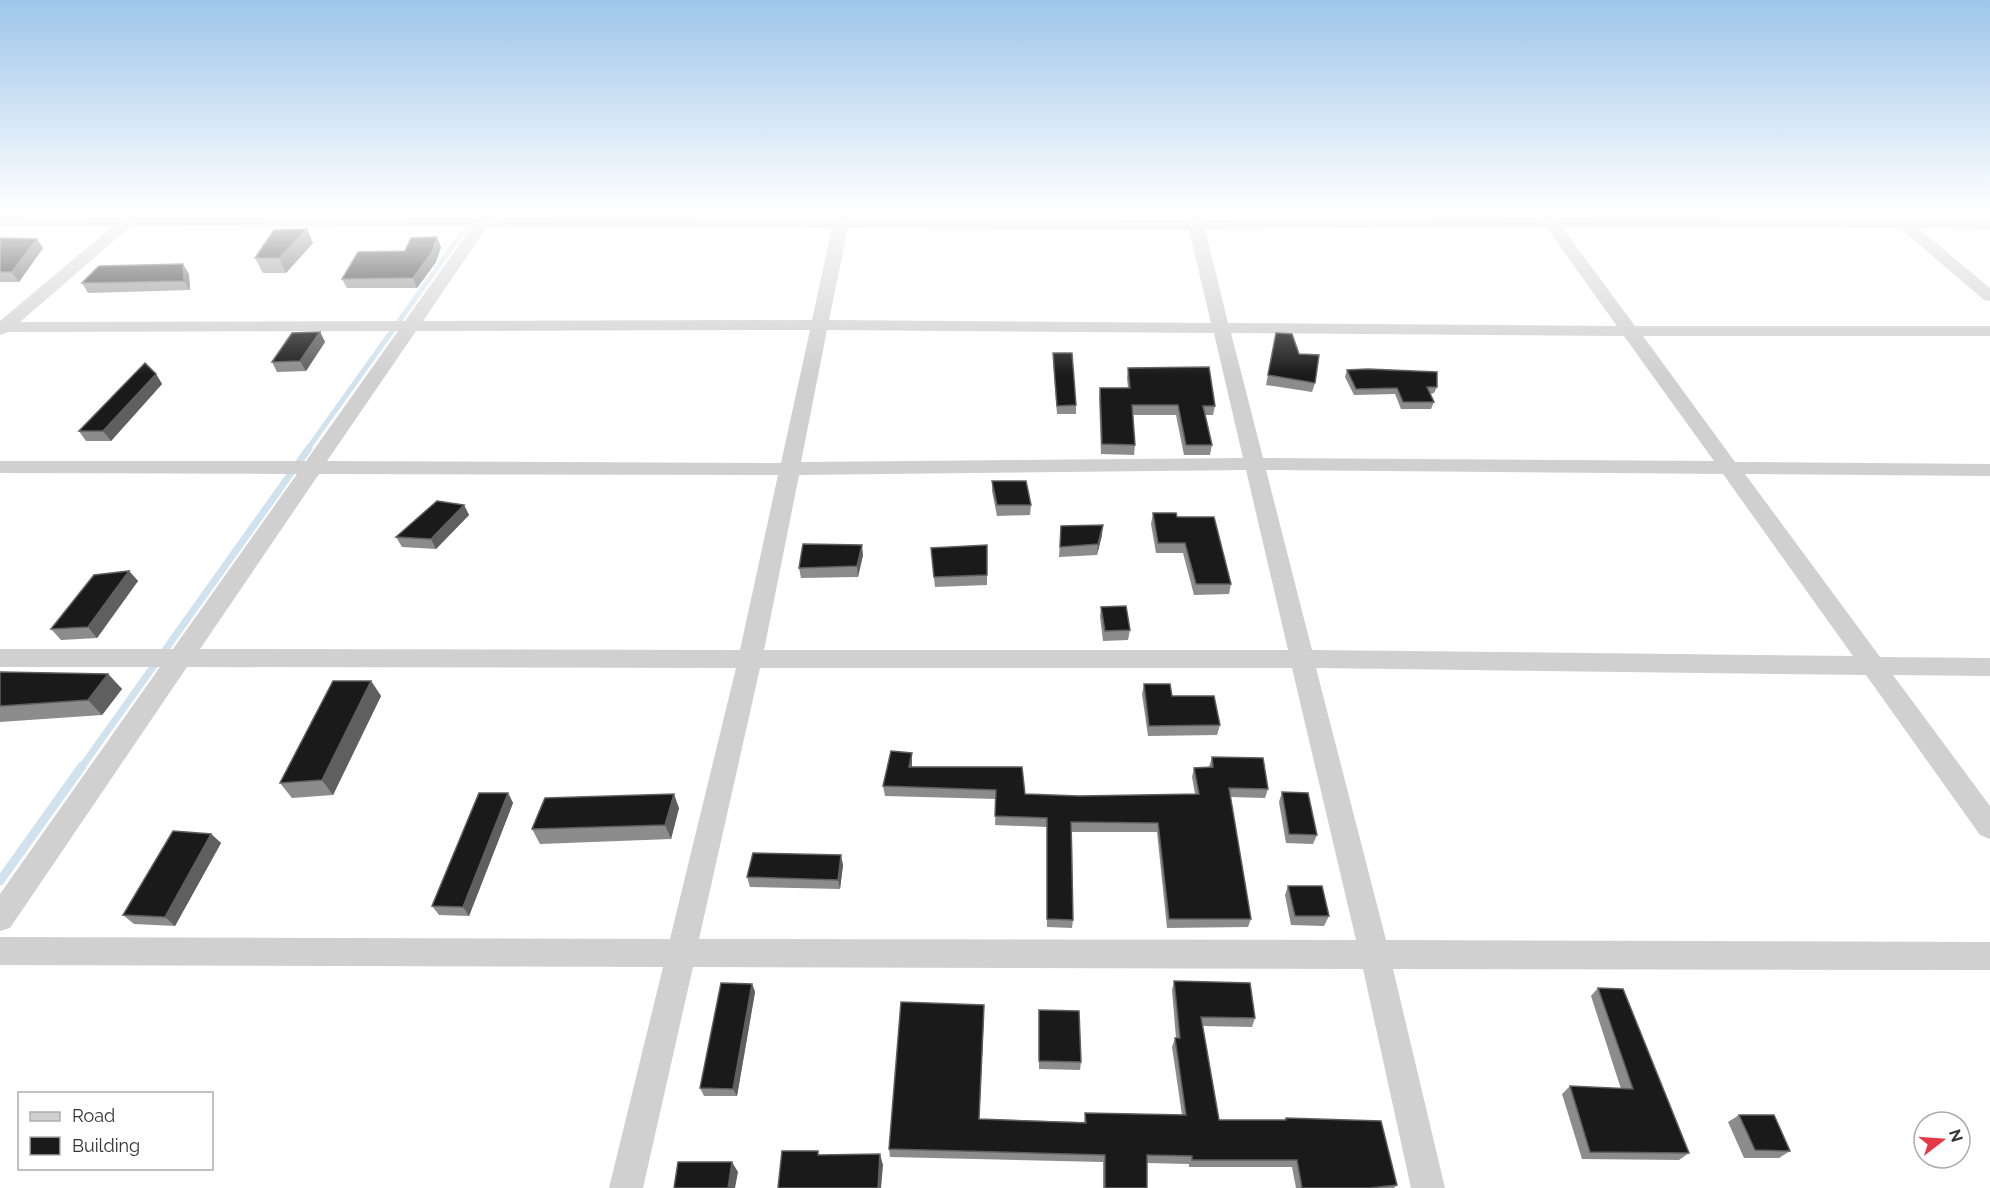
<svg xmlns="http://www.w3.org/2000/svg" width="1990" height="1188" font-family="Raleway,sans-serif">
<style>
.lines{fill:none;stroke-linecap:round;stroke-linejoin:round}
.stream-far2{stroke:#cfe2ee;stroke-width:5}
.stream-far1{stroke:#cfe2ee;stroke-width:7}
.stream{stroke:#cfe2ee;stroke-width:9}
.minor{fill:#d0d0d0;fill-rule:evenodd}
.wall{fill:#8c8c8c}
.shaded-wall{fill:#5f5f5f}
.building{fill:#1a1a1a;stroke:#5f5f5f;stroke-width:1.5}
</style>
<rect width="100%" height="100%" fill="#fff"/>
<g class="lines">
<!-- stream-far2 -->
<g class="stream-far2">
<polyline points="489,221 509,209"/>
<polyline points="307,450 462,233 479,226"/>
</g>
<!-- stream-far1 -->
<polyline class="stream-far1" points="81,768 309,448"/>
<!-- stream -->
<polyline class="stream" points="0,881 82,766"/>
<!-- minor -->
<path class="minor" d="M491,209l5,4 -3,5 341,1 3,-10h14l-2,10 338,1 -2,-11h14l3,11 338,-2 -3,-5 2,-3 7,-1 9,9 335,1 2,-4 5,-1 10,5h83v10l-72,-1 72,60v13l-6,-1 -84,-72 -338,-1 73,99h355v10h-347l92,126 255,2v12l-245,-2 135,183 110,1v18l-97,-1 97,131v33l-10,-4 -114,-160 -550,-7 70,272 604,2v28l-597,-1 52,219h-34l-48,-219 -670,-2 -50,221h-34l54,-221 -663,-2v-28l670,2 66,-271 -549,-1 -177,261 -10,3v-37l160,-227h-160v-18h173l124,-175 -297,-1v-12h306l92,-130 -390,1 -8,3v-14l113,-95h-113v-10l123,1 8,-3 7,3 340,1 6,-8zM131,226l341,1 -67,94 -385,1zM487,227l345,1 -20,92 -389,1zM1546,227l71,99 -389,-3 -23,-94zM848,228l341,2 22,93 -382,-3zM810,330l-29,133 -454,-2 89,-130zM827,330l387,3 29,125 -442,4zM1231,333l393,3 90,125 -451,-3zM1246,470l42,180h-524l35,-175zM1266,470l457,4 130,182 -541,-6zM319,474l459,1 -38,175 -540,-1zM760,668h532l64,272 -657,-1z"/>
</g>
<!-- wall -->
<g class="wall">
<polygon points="385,209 420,209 418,212 386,211"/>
<polygon points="1269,209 1343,209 1343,210"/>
<polygon points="0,238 43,248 19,282 0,282"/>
<polygon points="313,243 286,273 263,273 255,258"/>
<polygon points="441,247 436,262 417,288 347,288 342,279 405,251"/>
<polygon points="189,274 190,290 88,293 82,283"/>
<polygon points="320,332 325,342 306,371 277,372 272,362"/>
<polygon points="1276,333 1299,354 1315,383 1312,392 1266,385"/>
<polygon points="1053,353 1076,405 1076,414 1057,414 1053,361"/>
<polygon points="1128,368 1215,406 1213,415 1205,415 1212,445 1210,455 1184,455 1176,415 1133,415 1135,445 1134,455 1101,454 1099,398 1100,388 1128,388 1127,378"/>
<polygon points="1347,370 1437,387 1434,393 1430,394 1434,402 1431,409 1401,409 1395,394 1354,395 1345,377"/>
<polygon points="156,374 162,384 111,441 86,441 79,431"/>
<polygon points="992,481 1031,505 1030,515 997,516 992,491"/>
<polygon points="464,505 469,515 436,549 402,547 396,537"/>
<polygon points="1153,513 1177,517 1231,584 1229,594 1194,595 1183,553 1156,553 1151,524"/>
<polygon points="1061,526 1102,535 1097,555 1059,557"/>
<polygon points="987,545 987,585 935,587 932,559"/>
<polygon points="863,555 858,577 801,578 799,568"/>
<polygon points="129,571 138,581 97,638 61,640 51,629"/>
<polygon points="1101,607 1130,630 1128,640 1103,641 1100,617"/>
<polygon points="0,672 108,674 122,689 102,715 0,722"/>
<polygon points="371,681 381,696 333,795 292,798 280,783"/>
<polygon points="1144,684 1172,696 1220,725 1217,735 1148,736 1142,694"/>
<polygon points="1212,757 1268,789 1265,798 1230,797 1251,919 1248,927 1167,928 1157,832 1072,832 1073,920 1072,928 1047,927 1047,827 995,825 996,799 885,796 883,786 912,763 912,767 1025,794 1079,796 1195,794 1192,777 1194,768 1209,767"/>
<polygon points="1282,792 1317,835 1313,844 1286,843 1279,802"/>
<polygon points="508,793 513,803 469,916 439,915 432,906"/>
<polygon points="679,808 671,839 540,844 532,829"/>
<polygon points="211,834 221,843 175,926 134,924 123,915"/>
<polygon points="843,865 840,889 750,887 747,877"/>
<polygon points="1288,886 1329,916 1324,926 1291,925 1285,895"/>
<polygon points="1174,981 1255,1018 1252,1027 1203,1026 1219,1120 1285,1120 1286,1118 1397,1185 1394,1188 1296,1188 1292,1167 1189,1167 1189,1164 1147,1163 1147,1188 1103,1188 1103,1162 890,1157 889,1149 984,1014 979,1119 1084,1122 1085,1113 1182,1115 1172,1047 1175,1038 1176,1038 1172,990"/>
<polygon points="752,984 755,992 737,1096 704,1096 700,1088"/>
<polygon points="1598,988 1689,1153 1679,1160 1582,1159 1562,1094 1570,1086 1621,1089 1591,996"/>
<polygon points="1039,1010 1081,1062 1080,1070 1039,1069"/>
<polygon points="1739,1115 1790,1151 1779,1158 1744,1158 1728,1122"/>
</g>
<!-- shaded-wall -->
<g class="shaded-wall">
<polygon points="307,229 313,243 286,273 279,258"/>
<polygon points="437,237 441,247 436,262 417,288 413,278"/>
<polygon points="37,239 43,248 19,282 12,272"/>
<polygon points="183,264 189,274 190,290 184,281"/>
<polygon points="320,332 325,342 306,371 300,361"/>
<polygon points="156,374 162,384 111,441 103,431"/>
<polygon points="464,505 469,515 436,549 431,539"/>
<polygon points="1103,525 1102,535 1097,555 1098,544"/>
<polygon points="862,545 863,555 858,577 857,566"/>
<polygon points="129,571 138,581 97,638 88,627"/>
<polygon points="108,674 122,689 102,715 88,700"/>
<polygon points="371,681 381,696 333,795 322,780"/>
<polygon points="912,753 912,763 910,777 909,767"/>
<polygon points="508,793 513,803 469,916 463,907"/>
<polygon points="674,794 679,808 671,839 665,825"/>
<polygon points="211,834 221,843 175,926 165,917"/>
<polygon points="841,855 843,865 840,889 838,880"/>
<polygon points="752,984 755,992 737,1096 733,1089"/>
<polygon points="984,1005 984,1014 979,1127 979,1119"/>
<polygon points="880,1154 883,1165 881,1188 878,1188"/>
<polygon points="732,1162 738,1172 735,1188 728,1188"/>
</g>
<!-- building -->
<g class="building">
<polygon points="307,229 279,258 255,258 274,230"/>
<polygon points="437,237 432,252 413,278 342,279 358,252 405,251 411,238"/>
<polygon points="0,238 37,239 12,272 0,272"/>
<polygon points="183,264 184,281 82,283 99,266"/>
<polygon points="320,332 300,361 272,362 292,333"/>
<polygon points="1276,333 1292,334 1299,354 1319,355 1315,383 1268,375"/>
<polygon points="1053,353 1072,353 1076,405 1057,406"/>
<polygon points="145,363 156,374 103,431 79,431"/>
<polygon points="1209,367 1215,406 1203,406 1212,445 1186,445 1178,405 1132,405 1135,445 1102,444 1100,388 1130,388 1128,368"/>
<polygon points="1368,369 1437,372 1437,387 1427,387 1434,402 1403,402 1397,388 1356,389 1347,370"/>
<polygon points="992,481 1026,481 1031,505 997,505"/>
<polygon points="437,501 464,505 431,539 396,537"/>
<polygon points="1153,513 1176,513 1177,517 1214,517 1231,584 1196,584 1185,543 1158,543"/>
<polygon points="1103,525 1098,544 1060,547 1061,526"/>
<polygon points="803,544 862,545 857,566 799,568"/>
<polygon points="987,545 987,575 934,577 931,548"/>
<polygon points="129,571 88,627 51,629 94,575"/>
<polygon points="1126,606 1130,630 1105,631 1101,607"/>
<polygon points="0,672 108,674 88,700 0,706"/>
<polygon points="333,681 371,681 322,780 280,783"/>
<polygon points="1144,684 1170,684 1172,696 1214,696 1220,725 1149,726"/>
<polygon points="891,751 912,753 909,767 1022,767 1025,794 1079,796 1199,794 1194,768 1213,767 1212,757 1263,758 1268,789 1229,788 1251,919 1169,919 1158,823 1071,822 1073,920 1047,919 1047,818 995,816 996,790 883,786"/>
<polygon points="1282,792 1308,793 1317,835 1289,834"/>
<polygon points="479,793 508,793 463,907 432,906"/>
<polygon points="674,794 665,825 532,829 545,798"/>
<polygon points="173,831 211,834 165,917 123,915"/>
<polygon points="753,853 841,855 838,880 747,877"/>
<polygon points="1288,886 1322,886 1329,916 1295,916"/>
<polygon points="1174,981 1250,983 1255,1018 1201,1017 1219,1120 1286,1120 1286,1118 1381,1121 1397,1185 1369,1188 1302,1188 1297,1160 1192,1160 1192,1156 1147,1155 1147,1188 1105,1188 1105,1155 889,1149 901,1002 984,1005 979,1119 1086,1123 1085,1113 1186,1115 1175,1038 1180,1038"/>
<polygon points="721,983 752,984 733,1089 700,1088"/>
<polygon points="1598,988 1623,989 1689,1153 1590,1152 1570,1086 1633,1089"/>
<polygon points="1039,1010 1079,1011 1081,1062 1039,1061"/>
<polygon points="1739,1115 1774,1115 1790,1151 1755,1150"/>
<polygon points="782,1151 818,1151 818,1155 880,1154 878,1188 778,1188"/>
<polygon points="678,1162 732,1162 728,1188 674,1188"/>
</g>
<!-- sky -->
<linearGradient id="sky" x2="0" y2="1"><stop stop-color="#9ec6ea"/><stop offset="0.56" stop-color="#fff"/><stop offset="1" stop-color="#fff" stop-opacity="0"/></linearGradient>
<rect width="1990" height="375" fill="url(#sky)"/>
<!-- legend -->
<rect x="18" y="1092" width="195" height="78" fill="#ffffff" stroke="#adadad" stroke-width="1.5"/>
<rect x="30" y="1112" width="30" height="9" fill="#d0d0d0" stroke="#adadad" stroke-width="1.5"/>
<text x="72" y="1122" font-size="18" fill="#333333">Road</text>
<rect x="30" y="1137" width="30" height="18" fill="#1a1a1a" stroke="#adadad" stroke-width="1.5"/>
<text x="72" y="1152" font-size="18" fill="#333333">Building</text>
<!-- north arrow -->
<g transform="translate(1942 1140) rotate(73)"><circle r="28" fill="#ffffff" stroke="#adadad" stroke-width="1.5"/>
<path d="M0-4.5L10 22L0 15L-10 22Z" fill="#e63946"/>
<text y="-9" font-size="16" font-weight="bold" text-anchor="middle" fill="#333333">N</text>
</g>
</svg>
